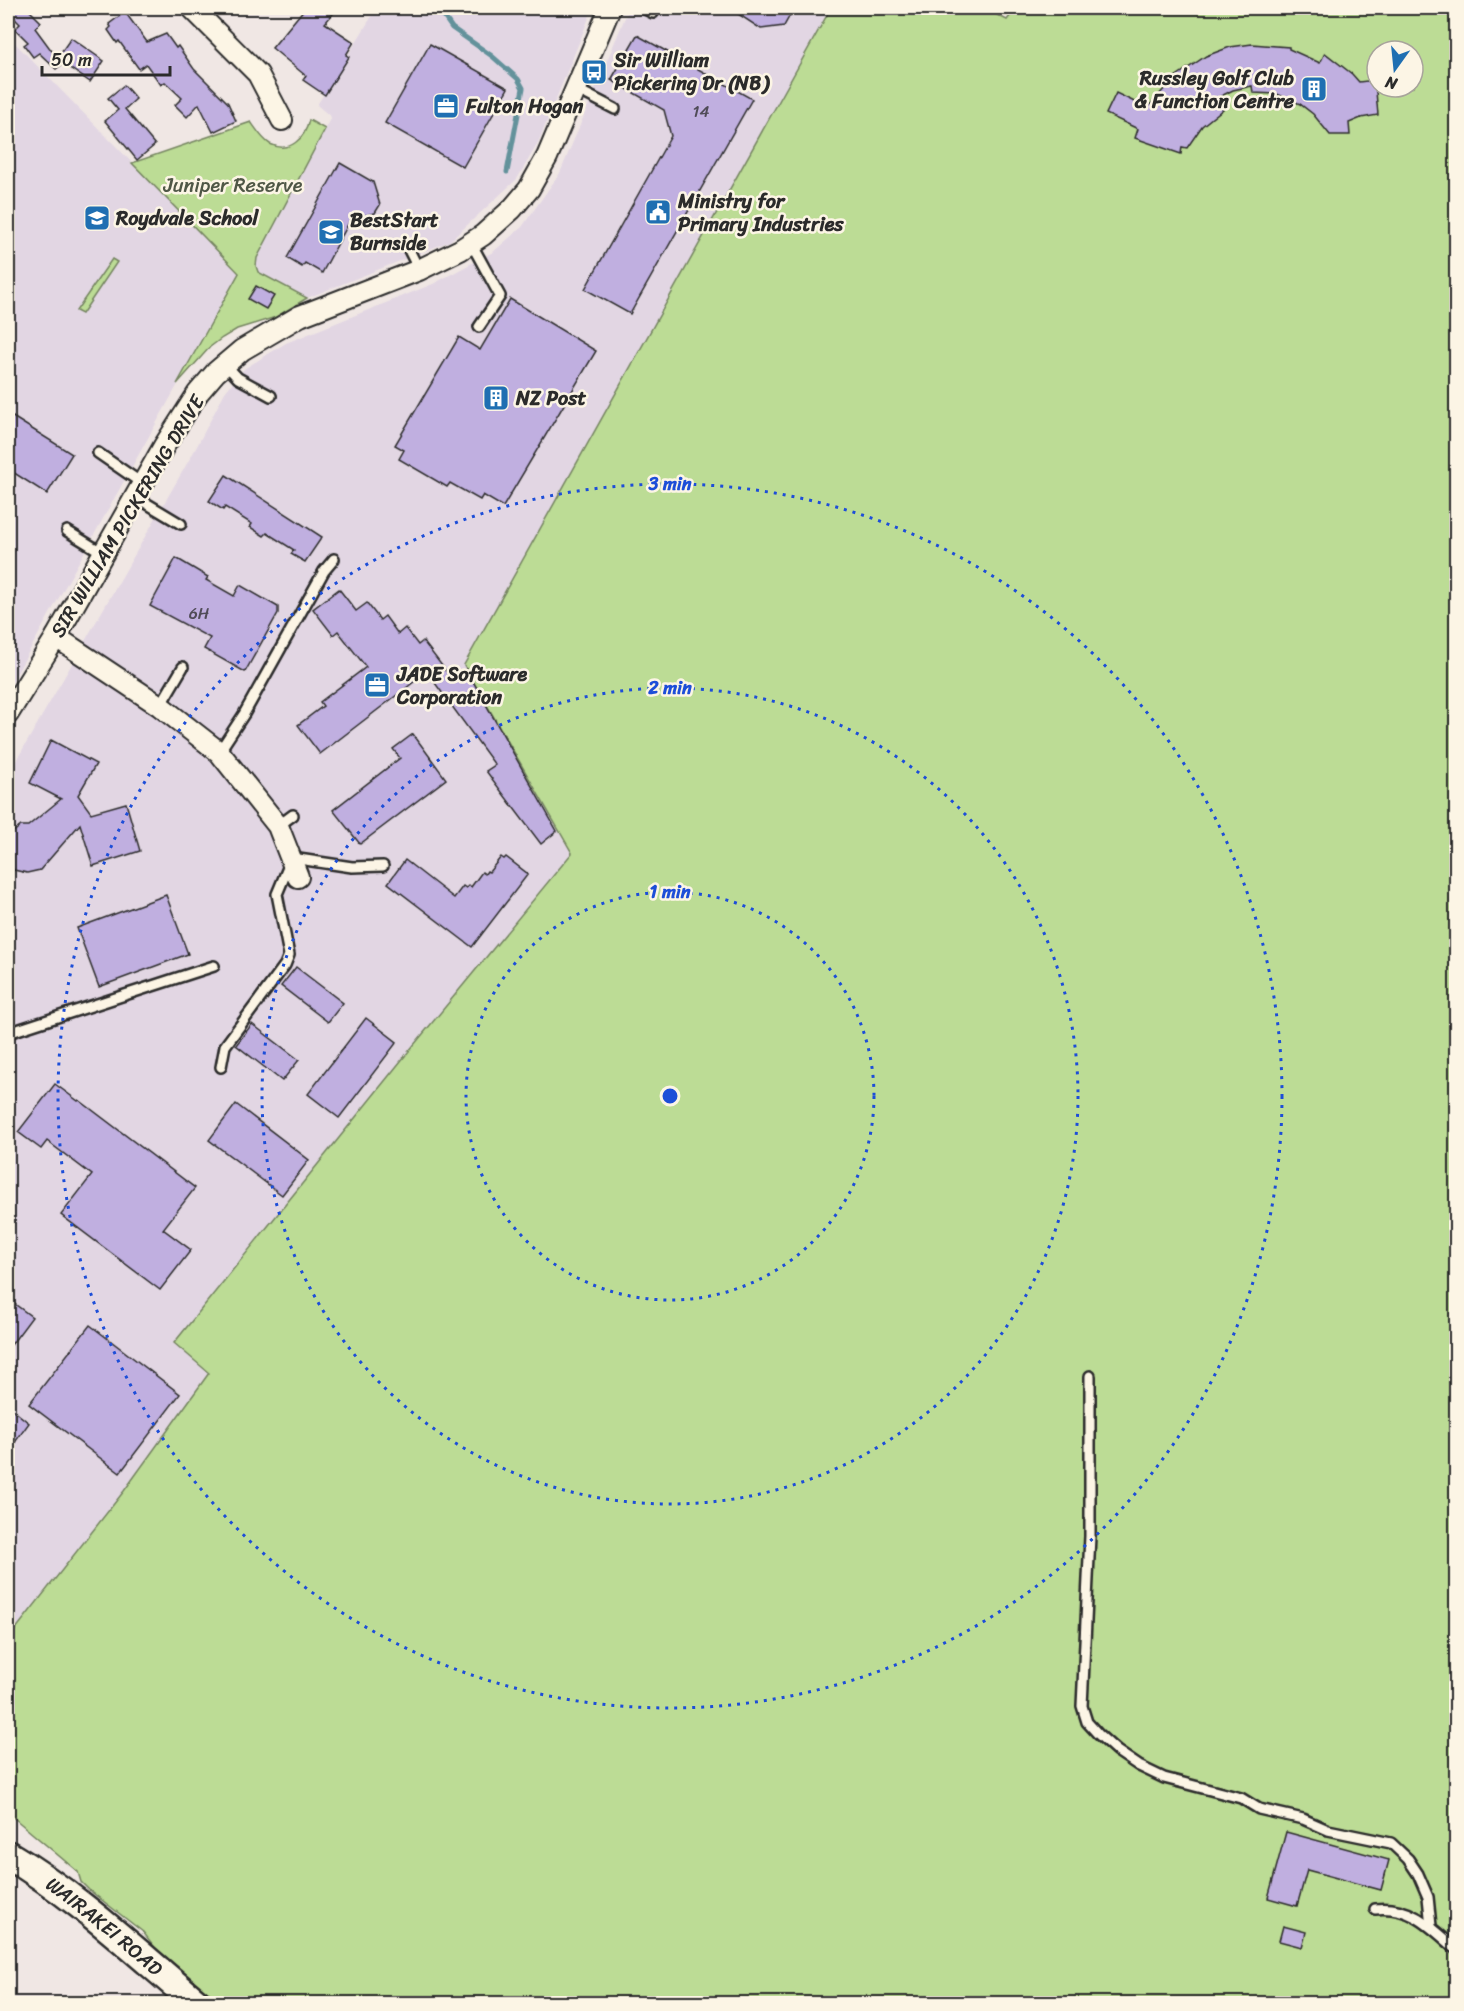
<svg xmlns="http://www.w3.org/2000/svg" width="1464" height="2011" font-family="Sriracha,sans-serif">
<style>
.built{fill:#e2d6e3}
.green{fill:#bcdc95;stroke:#748460;stroke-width:1.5;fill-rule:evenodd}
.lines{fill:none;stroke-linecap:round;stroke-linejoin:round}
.stream{stroke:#63929b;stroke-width:5}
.building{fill:#c0afe0;stroke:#2b2b2b;stroke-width:1.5}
.lane-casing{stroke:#2b2b2b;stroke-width:14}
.street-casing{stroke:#2b2b2b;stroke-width:24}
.secondary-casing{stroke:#2b2b2b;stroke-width:32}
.lane{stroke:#fcf5e5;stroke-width:9}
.street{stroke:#fcf5e5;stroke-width:20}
.secondary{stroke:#fcf5e5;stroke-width:27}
.ring{fill:none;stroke:#1d4ed8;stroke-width:3;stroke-dasharray:3 6}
.labels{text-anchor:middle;stroke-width:5;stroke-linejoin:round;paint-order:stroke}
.number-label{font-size:16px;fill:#504c58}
.poi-label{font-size:20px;font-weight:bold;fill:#2b2b2b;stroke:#fcf5e5;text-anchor:start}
.park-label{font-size:20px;fill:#4f5746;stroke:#fcf5e5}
.street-label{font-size:20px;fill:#2b2b2b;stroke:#fcf5e5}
.centre{fill:#1d4ed8;stroke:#fcf5e5;stroke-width:3}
.ring-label{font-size:18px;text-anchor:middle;font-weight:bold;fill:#1d4ed8;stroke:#fcf5e5;stroke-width:5;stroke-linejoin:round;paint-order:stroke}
</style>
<rect width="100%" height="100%" fill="#f0e7e4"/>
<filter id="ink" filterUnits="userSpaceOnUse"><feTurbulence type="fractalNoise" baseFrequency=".0167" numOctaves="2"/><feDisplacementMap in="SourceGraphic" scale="12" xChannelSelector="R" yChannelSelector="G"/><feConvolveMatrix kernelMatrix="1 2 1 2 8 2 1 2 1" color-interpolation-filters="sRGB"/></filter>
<g filter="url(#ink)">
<!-- built -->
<g class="built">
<polygon points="377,8 593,8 538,143 517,179 450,241 307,298 258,272 256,266 257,258 331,117 317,105"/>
<polygon points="629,8 831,8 464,665 573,852 413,1046 209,1372 118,1499 8,1638 8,1023 14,981 8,961 8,775 196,448 225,392 244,369 286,343 433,284 493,252 522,227 560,173"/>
<polygon points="8,36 240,273 8,689"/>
</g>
<!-- green -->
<g class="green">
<path d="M831,8h152l24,12 9,-12h440v1995h-1229l-7,-6 -20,-7 -32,-26 -25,-32 -54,-42 -8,-8 -3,-10 -70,-59v-174l116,-148 85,-118 -35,-30 239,-297 159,-193 -108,-188zM1377,51h36v36h-36z"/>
<path d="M309,120l16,9 -68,129 -1,8 2,6 49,26 -31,19 -39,12 -15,9 -12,9 -33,37 62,-111 -107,-110 119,-41c5,7 11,17 19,22 20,10 35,-6 39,-24z"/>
<polygon points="112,259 117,262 82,314 76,311"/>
</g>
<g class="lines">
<!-- stream -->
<polyline class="stream" points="438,8 452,28 492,56 518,79 523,88 507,172"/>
</g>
<!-- building -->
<g class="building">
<polygon points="8,8 27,8 41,22 35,28 57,58 71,38 104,61 90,82 58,60 61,65 56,69 39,53 33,57 24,45 28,42 15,29 20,24 8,12"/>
<polygon points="305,8 338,8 325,23 354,42 346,55 349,57 325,95 303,80 306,76 272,48"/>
<polygon points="729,8 794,8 784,26 761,29"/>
<polygon points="125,12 147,42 166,34 176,48 178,46 194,69 228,103 236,121 213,132 199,104 187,117 175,105 182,98 165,82 161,85 146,64 139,69 119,41 117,43 108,30 111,27 109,24"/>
<polygon points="637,35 752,99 630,314 585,289 671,136 664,110 611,80"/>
<polygon points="430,44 508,88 463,167 385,123"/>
<polygon points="1252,44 1289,47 1289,49 1320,63 1325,53 1352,74 1359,82 1375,80 1378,115 1361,118 1349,123 1350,135 1330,135 1313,114 1300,104 1277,94 1253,93 1252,86 1233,90 1217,98 1223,109 1202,126 1187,148 1182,147 1181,154 1135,138 1138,129 1106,114 1116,93 1147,108 1175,77 1206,56 1230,47"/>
<polygon points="124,85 136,99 125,109 155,145 137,160 105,121 118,110 108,98"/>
<polygon points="340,163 373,182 380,205 375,213 351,219 322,273 305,263 302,267 287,258"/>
<polygon points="256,286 274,296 266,309 248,299"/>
<polygon points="510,299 596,351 503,507 483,495 480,500 450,483 447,487 399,459 404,450 395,445 459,337 480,350"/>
<polygon points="8,414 72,454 47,494 8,469"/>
<polygon points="226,475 322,537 305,562 291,554 294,550 267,533 264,536 250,527 252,524 225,507 223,510 209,501"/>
<polygon points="176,558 208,577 206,580 234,596 240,585 278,607 278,613 245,672 204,649 210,638 150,606"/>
<polygon points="339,589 356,611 367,603 380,620 385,616 398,634 405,628 418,645 423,641 452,679 466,669 557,831 541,844 486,771 495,765 427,672 320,754 298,725 323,706 320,702 366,667 338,631 333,635 313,609"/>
<polygon points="413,734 446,779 360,844 333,810 400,758 393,749"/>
<polygon points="51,740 96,764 78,795 91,813 126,803 140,851 93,866 80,824 40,870 27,873 14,870 8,862 8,836 21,826 28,826 61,799 30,783"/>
<polygon points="501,857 504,859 506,857 528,874 472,947 388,883 405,860 454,898 463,886 466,888 469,885 471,887 482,872 485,874 487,871 489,872"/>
<polygon points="166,895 188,954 99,987 77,928"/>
<polygon points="296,967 343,1003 328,1022 281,986"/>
<polygon points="366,1018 397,1042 339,1118 308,1094"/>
<polygon points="252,1024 299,1060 282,1081 236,1045"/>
<polygon points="55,1084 78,1101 79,1100 195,1188 163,1229 191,1250 160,1290 61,1215 92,1175 47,1141 41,1149 18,1132"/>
<polygon points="236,1104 309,1160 282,1195 209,1140"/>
<polygon points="8,1299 32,1317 8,1349"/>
<polygon points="90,1325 180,1394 120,1473 29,1404"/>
<polygon points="8,1406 29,1423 8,1452"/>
<polygon points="1286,1832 1389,1860 1381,1890 1307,1870 1297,1906 1268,1898"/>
<polygon points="1283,1926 1306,1932 1302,1947 1279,1941"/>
</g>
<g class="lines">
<defs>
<g id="lane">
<polyline points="643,8 653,13"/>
<polyline points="576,89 615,109"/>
<polyline points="471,243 500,296 479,327"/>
<polyline points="409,250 419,270"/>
<polyline points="225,364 238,378 271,396"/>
<polyline points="98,453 143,484"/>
<polyline points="136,497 181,524"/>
<polyline points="67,531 103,553"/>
<polyline points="160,706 183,667"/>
<polyline points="219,752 244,714 324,571 334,559"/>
<polyline points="278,826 293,815"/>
<polyline points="8,1033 214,966"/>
<polyline points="221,1067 225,1046 285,965 289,955 277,894 292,858 352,867 383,866"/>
<polyline points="1090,1376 1090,1536 1082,1706 1087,1722 1098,1734 1117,1751 1139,1766 1164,1778 1241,1798 1259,1809 1303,1819 1328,1830 1391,1843 1408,1859 1418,1874 1428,1897 1431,1926"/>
<path d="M1375,1909c36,-4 56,18 81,40"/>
</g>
<g id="street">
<polyline points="192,8 258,74 282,120"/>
<polyline points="56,637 160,706 219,752 278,826 298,877"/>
<polyline points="8,714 56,637 164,446 198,393 216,372 242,350 300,316 419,270 460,250 483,235 512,209 529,189 547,157 610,8"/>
</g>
<g id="secondary">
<path id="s1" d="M8,1855c68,40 129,98 190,149"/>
</g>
</defs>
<!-- lane casing -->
<use href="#lane" class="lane-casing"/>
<!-- street casing -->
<use href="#street" class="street-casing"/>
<!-- secondary casing -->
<use href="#secondary" class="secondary-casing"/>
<!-- lane -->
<use href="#lane" class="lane"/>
<!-- street -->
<use href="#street" class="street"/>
<!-- secondary -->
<use href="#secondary" class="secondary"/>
</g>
</g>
<!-- distance rings -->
<g class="ring">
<circle cx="670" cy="1096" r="204"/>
<circle cx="670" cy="1096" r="408"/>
<circle cx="670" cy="1096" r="612"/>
</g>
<!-- icons -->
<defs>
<symbol id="bus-square" viewBox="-11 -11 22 22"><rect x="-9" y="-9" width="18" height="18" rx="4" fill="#1f6fb2" stroke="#fcf5e5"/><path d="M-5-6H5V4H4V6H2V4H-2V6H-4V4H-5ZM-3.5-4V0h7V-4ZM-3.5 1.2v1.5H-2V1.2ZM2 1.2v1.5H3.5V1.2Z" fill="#fff"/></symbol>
<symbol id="building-square" viewBox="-11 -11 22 22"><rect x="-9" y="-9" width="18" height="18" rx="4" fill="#1f6fb2" stroke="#fcf5e5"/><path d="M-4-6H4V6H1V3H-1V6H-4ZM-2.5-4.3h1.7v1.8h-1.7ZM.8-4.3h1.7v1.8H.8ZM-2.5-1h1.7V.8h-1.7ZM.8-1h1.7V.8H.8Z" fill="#fff"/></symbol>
<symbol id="office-square" viewBox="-11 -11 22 22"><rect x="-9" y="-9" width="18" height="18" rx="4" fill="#1f6fb2" stroke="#fcf5e5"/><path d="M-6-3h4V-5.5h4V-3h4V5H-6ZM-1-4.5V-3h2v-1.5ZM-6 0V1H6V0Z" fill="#fff"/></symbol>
<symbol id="civic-square" viewBox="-11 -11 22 22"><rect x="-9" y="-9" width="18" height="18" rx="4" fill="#1f6fb2" stroke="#fcf5e5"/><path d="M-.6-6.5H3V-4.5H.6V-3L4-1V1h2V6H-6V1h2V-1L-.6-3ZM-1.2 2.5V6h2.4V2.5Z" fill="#fff"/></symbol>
<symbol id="school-square" viewBox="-11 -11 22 22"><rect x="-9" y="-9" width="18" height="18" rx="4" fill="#1f6fb2" stroke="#fcf5e5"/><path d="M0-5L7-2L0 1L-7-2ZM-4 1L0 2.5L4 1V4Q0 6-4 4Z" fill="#fff"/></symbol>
</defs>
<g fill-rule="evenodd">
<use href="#bus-square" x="579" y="57" width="30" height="30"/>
<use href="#building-square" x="1299" y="74" width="30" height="30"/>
<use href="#office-square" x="431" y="91" width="30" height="30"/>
<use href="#civic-square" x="643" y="197" width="30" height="30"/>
<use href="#school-square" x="82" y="203" width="30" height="30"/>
<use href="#school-square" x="316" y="217" width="30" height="30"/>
<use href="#building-square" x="481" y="383" width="30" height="30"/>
<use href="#office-square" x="362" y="670" width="30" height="30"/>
</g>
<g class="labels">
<!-- number labels -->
<g class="number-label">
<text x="701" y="117">14</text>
<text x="199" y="619">6H</text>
</g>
<!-- poi labels -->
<g class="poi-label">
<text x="614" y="67">Sir William<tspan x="614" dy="23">Pickering Dr (NB)</tspan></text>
<text x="1294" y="85" text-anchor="end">Russley Golf Club<tspan x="1294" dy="23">&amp; Function Centre</tspan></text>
<text x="466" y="113">Fulton Hogan</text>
<text x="678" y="208">Ministry for<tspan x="678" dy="23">Primary Industries</tspan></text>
<text x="116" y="225">Roydvale School</text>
<text x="350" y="227">BestStart<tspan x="350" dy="23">Burnside</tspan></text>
<text x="516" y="405">NZ Post</text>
<text x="397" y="681">JADE Software<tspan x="397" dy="23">Corporation</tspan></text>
</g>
<!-- park labels -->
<g class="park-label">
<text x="233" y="192">Juniper Reserve</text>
</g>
<!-- street labels -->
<g class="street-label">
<text transform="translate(127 516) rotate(-59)" y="7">SIR WILLIAM PICKERING DRIVE</text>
<text dy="7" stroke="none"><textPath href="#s1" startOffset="120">WAIRAKEI ROAD</textPath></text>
</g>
</g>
<circle cx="670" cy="1096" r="9" class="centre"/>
<g class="ring-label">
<text x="670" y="490">3 min</text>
<text x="670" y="694">2 min</text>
<text x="670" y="898">1 min</text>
</g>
<!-- margin -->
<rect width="1464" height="2011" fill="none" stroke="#fcf5e5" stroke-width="30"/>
<rect x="15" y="15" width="1434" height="1981" fill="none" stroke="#2b2b2b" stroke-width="2" filter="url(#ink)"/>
<!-- north arrow -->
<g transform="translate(1395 69) rotate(195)"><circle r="28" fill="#fcf5e5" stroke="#a8a49b" stroke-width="1.5"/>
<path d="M0-4.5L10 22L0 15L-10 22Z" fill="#1f6fb2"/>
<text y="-9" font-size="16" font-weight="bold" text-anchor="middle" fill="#2b2b2b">N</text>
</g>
<!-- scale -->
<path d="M42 66v9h128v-9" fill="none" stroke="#2b2b2b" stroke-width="3"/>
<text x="51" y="66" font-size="18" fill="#2b2b2b" stroke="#fcf5e5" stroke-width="4.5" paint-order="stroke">50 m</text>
</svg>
